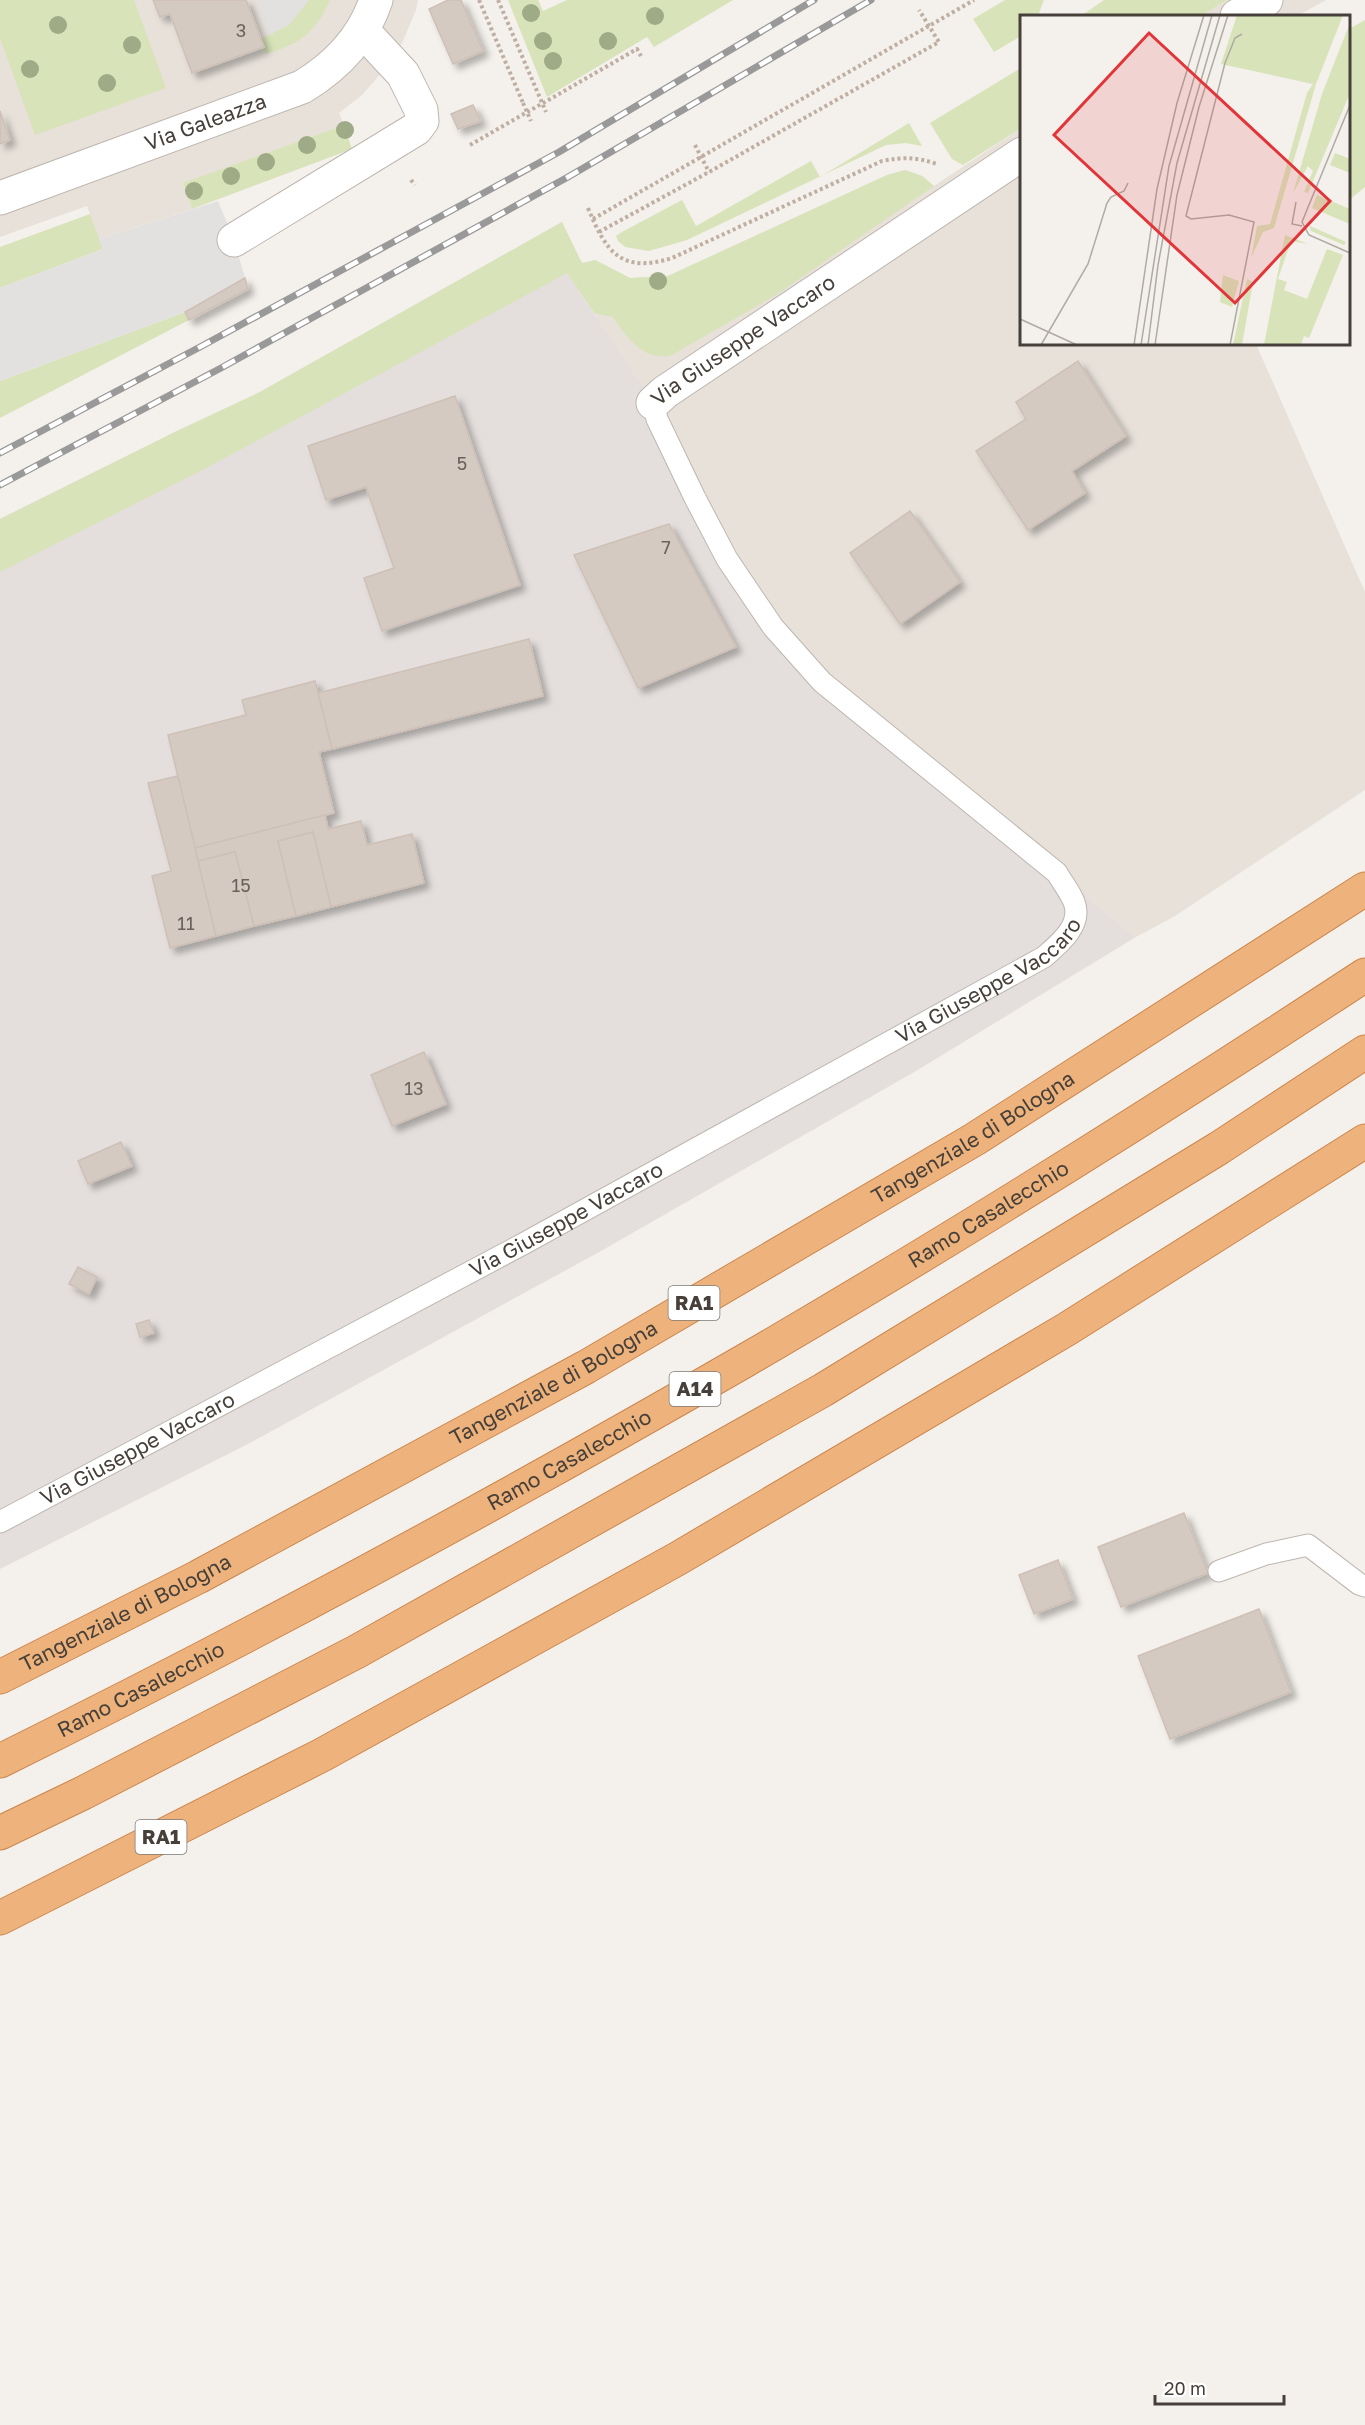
<svg xmlns="http://www.w3.org/2000/svg" width="1365" height="2425" font-family="'Golos Text',sans-serif">
<style>
.residential{fill:#e7e1da}
.industrial{fill:#e4dfdc}
.green{fill:#d8e3b9}
.parking{fill:#e3e1df}
.building{fill:#d4cac2;stroke:#cec0b6;stroke-width:1.5;filter:url(#shadow)}
.lines{fill:none;stroke-linecap:round;stroke-linejoin:round}
.service-casing{stroke:#beb6af;stroke-width:23}
.minor-casing{stroke:#beb6af;stroke-width:35}
.motorway-casing{stroke:#cc864d;stroke-width:35}
.path{stroke:#beafa2;stroke-width:4;stroke-dasharray:3 3;stroke-linecap:butt}
.service{stroke:#fff;stroke-width:21}
.minor{stroke:#fff;stroke-width:33}
.motorway{stroke:#eeb37c;stroke-width:33}
.rail-casing{stroke:#999;stroke-width:7}
.rail{stroke:#fff;stroke-width:4.5;stroke-dasharray:14;stroke-linecap:butt}
.path-bridge{stroke:#beafa2;stroke-width:4;stroke-dasharray:3 3;stroke-linecap:butt}
.tree{fill:#9eab86}
.labels{text-anchor:middle;stroke-width:4.5;stroke-linejoin:round;paint-order:stroke}
.number-label{font-size:18px;fill:#6a625c}
.shield{fill:#fff;stroke:#7e7975;stroke-width:1.5}
.shield-label{font-size:20px;font-weight:bold;fill:#47403a}
.street-label{font-size:21px;fill:#47403a;stroke:#fff}
.inset-road{fill:none;stroke:#afaaa4;stroke-width:1.5}
.view{fill:#e1353a;fill-opacity:0.15;stroke:#e1353a;stroke-width:3}
.inset-edge{fill:none;stroke:#47403a;stroke-width:3}
</style>
<defs>
<filter id="shadow"><feDropShadow dx="5.5" dy="5.5" stdDeviation="3" flood-color="#0004"/></filter>
</defs>
<rect width="100%" height="100%" fill="#f4f0eb"/>
<!-- residential -->
<g class="residential">
<polygon points="0,0 418,0 416,10 402,43 384,70 362,95 339,113 344,125 183,184 192,209 99,239 87,206 0,237"/>
<polygon points="1227,0 1326,0 1297,16 1201,16"/>
<polygon points="1021,128 1022,344 1256,344 1365,592 1365,790 1175,916 1136,937 822,682 773,627 594,313 567,273 595,260 630,278 668,276 887,175 905,170 922,176 934,186"/>
</g>
<!-- industrial -->
<polygon class="industrial" points="562,222 567,273 653,403 695,498 822,682 1136,937 916,1071 601,1251 250,1443 0,1569 0,519 177,431 260,392"/>
<!-- green -->
<g class="green">
<polygon points="0,0 134,0 166,88 35,135 0,38"/>
<path d="M309,0h21c-15,33 -30,44 -64,54l-6,-15c21,-8 36,-22 49,-39z"/>
<polygon points="508,0 538,0 543,11 567,0 733,0 654,47 647,37 547,97"/>
<polygon points="1005,0 1044,0 1038,16 1022,16 1021,36 994,52 973,19"/>
<polygon points="1104,0 1227,0 1201,16 1081,16"/>
<polygon points="1365,20 1365,187 1349,200 1349,29"/>
<polygon points="1021,68 1021,128 963,165 952,159 930,123"/>
<polygon points="909,123 922,146 906,143 886,145 687,240 649,251 625,247 618,241 616,236 620,233 682,200 696,226 811,161 820,177"/>
<polygon points="344,125 352,149 192,209 183,183"/>
<path d="M905,170l17,6 12,10 -158,109 -104,60c-28,7 -45,-17 -59,-38l-19,-4 -27,-40 -357,193 -210,106v-53l177,-88 83,-39 302,-170 20,41 13,-3 35,18 38,-2 219,-101z"/>
<polygon points="90,214 103,249 0,288 0,247"/>
<polygon points="185,312 189,320 0,418 0,381"/>
</g>
<!-- parking -->
<g class="parking">
<polygon points="257,0 309,0 289,25 269,35"/>
<polygon points="218,201 234,240 245,278 185,312 0,381 0,288 103,249 99,239"/>
</g>
<!-- building -->
<g class="building">
<polygon points="153,0 246,0 264,47 192,73 170,14 160,17"/>
<polygon points="448,0 461,0 483,51 453,64 429,9"/>
<polygon points="473,105 481,121 458,129 451,114"/>
<polygon points="0,111 10,140 0,144"/>
<polygon points="245,278 248,289 189,320 185,312"/>
<polygon points="1078,361 1126,436 1072,471 1085,493 1028,530 976,451 1026,419 1016,402"/>
<polygon points="455,396 520,585 382,631 364,578 394,568 366,487 326,500 308,446"/>
<polygon points="910,511 960,582 900,624 850,553"/>
<polygon points="669,524 736,647 638,688 574,555"/>
<polygon points="529,639 543,696 332,749 318,693"/>
<polygon points="315,681 332,749 319,752 334,813 195,848 168,735 246,715 242,700"/>
<polygon points="178,776 216,936 170,948 152,876 171,871 148,783"/>
<polygon points="325,815 328,829 361,821 367,845 412,834 424,883 331,907 313,832 278,841 296,916 254,926 235,852 198,861 195,848"/>
<polygon points="313,832 331,907 296,916 278,841"/>
<polygon points="235,852 254,926 216,936 198,861"/>
<polygon points="424,1052 446,1104 392,1126 371,1075"/>
<polygon points="121,1142 132,1166 88,1184 78,1161"/>
<polygon points="78,1267 97,1277 89,1294 69,1284"/>
<polygon points="149,1320 154,1333 140,1337 136,1324"/>
<polygon points="1184,1513 1208,1573 1121,1607 1098,1547"/>
<polygon points="1058,1560 1073,1599 1034,1614 1019,1575"/>
<polygon points="1259,1609 1291,1692 1170,1739 1138,1656"/>
</g>
<g class="lines">
<defs>
<g id="service">
<path id="s1" d="M0,1522l523,-278 521,-287c15,-13 39,-32 30,-55 -4,-10 -12,-20 -17,-29l-235,-191 -49,-55 -46,-68 -32,-61 -38,-79 -4,-16"/>
<polyline points="1219,1571 1266,1554 1308,1545 1359,1584 1365,1586"/>
</g>
<g id="minor">
<polyline points="1237,16 1266,0"/>
<path id="s2" d="M0,198l302,-111c35,-21 61,-48 74,-87"/>
<polyline points="234,240 416,129 422,121 421,110 403,74 363,31"/>
<path id="s3" d="M653,403l12,-11 357,-238"/>
</g>
<g id="motorway">
<path id="s4" d="M0,1677l198,-100 388,-210 389,-228 390,-250"/>
<path id="s5" d="M0,1761c253,-125 502,-260 746,-401 210,-122 416,-252 619,-385"/>
<polyline points="0,1833 83,1793 356,1652 823,1390 1219,1148 1365,1052"/>
<polyline points="0,1918 322,1755 677,1559 1067,1329 1365,1141"/>
</g>
</defs>
<!-- service casing -->
<use href="#service" class="service-casing"/>
<!-- minor casing -->
<use href="#minor" class="minor-casing"/>
<!-- motorway casing -->
<use href="#motorway" class="motorway-casing"/>
<!-- path -->
<g class="path">
<polyline points="479,0 523,103"/>
<polyline points="498,0 546,112"/>
<polyline points="470,145 637,49 641,56"/>
<polyline points="411,180 415,185"/>
<path d="M588,208c18,44 33,66 84,50l210,-97c20,-4 35,-4 55,3"/>
<polyline points="593,219 974,0"/>
<polyline points="599,232 709,172 939,42 919,10"/>
</g>
<!-- service -->
<use href="#service" class="service"/>
<!-- minor -->
<use href="#minor" class="minor"/>
<!-- motorway -->
<use href="#motorway" class="motorway"/>
<defs>
<g id="rail">
<polyline points="0,453 200,347 559,152 814,0"/>
<polyline points="0,485 221,368 568,177 871,0"/>
</g>
</defs>
<!-- rail casing -->
<use href="#rail" class="rail-casing"/>
<!-- rail -->
<use href="#rail" class="rail"/>
<!-- path-bridge -->
<g class="path-bridge">
<polyline points="523,103 531,121"/>
<polyline points="695,145 709,172"/>
</g>
</g>
<!-- trees -->
<g class="tree">
<circle cx="531" cy="13" r="9"/>
<circle cx="655" cy="16" r="9"/>
<circle cx="58" cy="25" r="9"/>
<circle cx="543" cy="41" r="9"/>
<circle cx="608" cy="41" r="9"/>
<circle cx="132" cy="45" r="9"/>
<circle cx="553" cy="61" r="9"/>
<circle cx="30" cy="69" r="9"/>
<circle cx="107" cy="83" r="9"/>
<circle cx="345" cy="130" r="9"/>
<circle cx="307" cy="145" r="9"/>
<circle cx="266" cy="162" r="9"/>
<circle cx="231" cy="176" r="9"/>
<circle cx="194" cy="191" r="9"/>
<circle cx="658" cy="281" r="9"/>
</g>
<g class="labels">
<!-- number labels -->
<g class="number-label">
<text x="241" y="37">3</text>
<text x="462" y="470">5</text>
<text x="666" y="554">7</text>
<text x="241" y="892">15</text>
<text x="186" y="930">11</text>
<text x="414" y="1095">13</text>
</g>
<!-- shield labels -->
<g class="shield">
<rect x="668.5" y="1286" width="51" height="34" rx="4.5"/>
<rect x="669.5" y="1372" width="51" height="34" rx="4.5"/>
<rect x="135.5" y="1820" width="51" height="34" rx="4.5"/>
</g>
<g class="shield-label">
<text x="694" y="1310">RA1</text>
<text x="695" y="1396">A14</text>
<text x="161" y="1844">RA1</text>
</g>
<!-- street labels -->
<g class="street-label">
<text dy="7" stroke="none"><textPath href="#s2" startOffset="219">Via Galeazza</textPath></text>
<text dy="7" stroke="none"><textPath href="#s3" startOffset="110">Via Giuseppe Vaccaro</textPath></text>
<text dy="7" stroke="none"><textPath href="#s1" startOffset="1128">Via Giuseppe Vaccaro</textPath></text>
<text dy="7" stroke="none"><textPath href="#s4" startOffset="1113">Tangenziale di Bologna</textPath></text>
<text dy="7" stroke="none"><textPath href="#s5" startOffset="1130">Ramo Casalecchio</textPath></text>
<text dy="7" stroke="none"><textPath href="#s1" startOffset="642">Via Giuseppe Vaccaro</textPath></text>
<text dy="7" stroke="none"><textPath href="#s4" startOffset="627">Tangenziale di Bologna</textPath></text>
<text dy="7" stroke="none"><textPath href="#s1" startOffset="156">Via Giuseppe Vaccaro</textPath></text>
<text dy="7" stroke="none"><textPath href="#s5" startOffset="644">Ramo Casalecchio</textPath></text>
<text dy="7" stroke="none"><textPath href="#s4" startOffset="141">Tangenziale di Bologna</textPath></text>
<text dy="7" stroke="none"><textPath href="#s5" startOffset="158">Ramo Casalecchio</textPath></text>
</g>
</g>
<!-- overview -->
<g transform="translate(1020 15)">
<rect width="330" height="330" fill="#f4f0eb"/>
<path d="M217,0h106l-27,69 -42,144 -11,4 -12,26 6,-32 13,-2 37,-131 6,-9 -92,-20zM330,8v70l-42,100 -4,-1 9,-21 -5,-5 -15,27 29,-99zM315,138l15,6v14l-20,-8zM297,180l33,14v15l-38,-16zM287,202l3,9 36,16 -2,3 -33,-14zM265,220l23,9 -17,-3 -13,38 9,3 -3,8 23,9 20,-50 16,6 -34,83 -5,-2 -3,9h-37zM203,260l16,6 -7,26 -12,-5zM227,264l6,3 -11,63h-9z" fill="#d8e3b9"/>
<path class="inset-road" d="M330,90l-48,117 7,13 41,18M276,187l-4,22 10,2M0,304l57,26M21,330l47,-81 19,-61 4,-6 13,-6 4,-8M114,330l23,-156 20,-86 27,-88M121,330l28,-179 43,-151M128,330l10,-80 19,-102 43,-148M135,330l22,-150 22,-88 29,-92M210,330l24,-123 -25,-7 -38,4 -5,-3 39,-153 10,-25 7,-4"/>
<path class="view" d="M129,18l181,168 -95,102 -181,-168z"/>
<rect width="330" height="330" class="inset-edge"/>
</g>
<!-- scale -->
<path d="M1155 2395v9h129v-9" fill="none" stroke="#47403a" stroke-width="3"/>
<text x="1164" y="2395" font-size="18" fill="#47403a" stroke="#ffffff" stroke-width="4.5" paint-order="stroke">20 m</text>
</svg>
